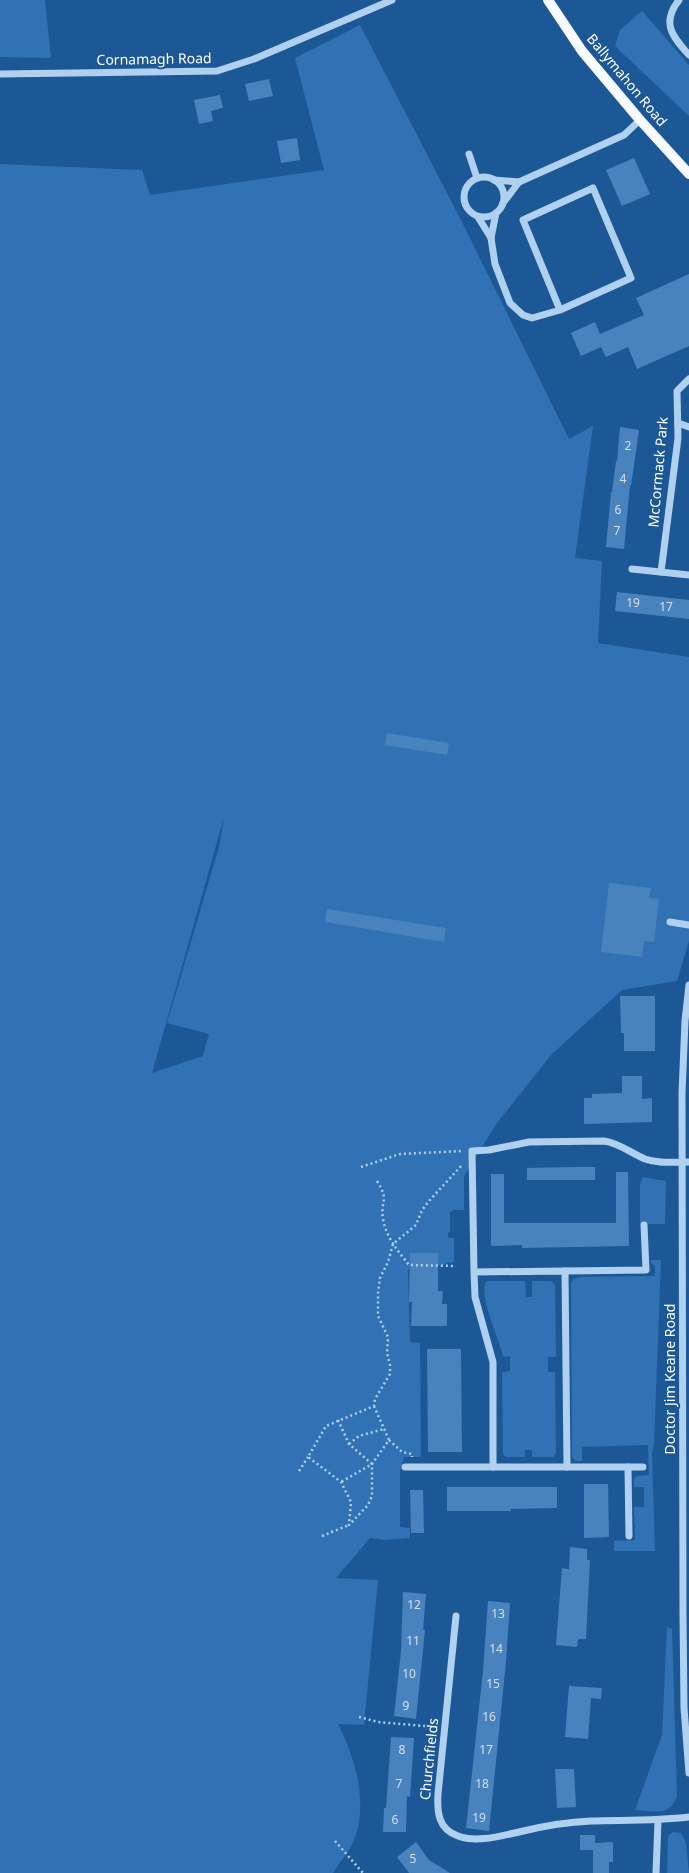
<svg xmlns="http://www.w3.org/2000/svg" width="689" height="1873" font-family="'Noto Sans',sans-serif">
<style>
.green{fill:#3072b4;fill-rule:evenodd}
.building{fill:#4983be}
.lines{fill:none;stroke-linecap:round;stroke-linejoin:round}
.path{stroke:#afd0ef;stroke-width:2.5;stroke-dasharray:2 3;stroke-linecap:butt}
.minor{stroke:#afd0ef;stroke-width:7}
.major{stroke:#f7fbff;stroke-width:10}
.labels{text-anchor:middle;stroke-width:4;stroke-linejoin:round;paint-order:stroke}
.number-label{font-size:12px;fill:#d2e0ef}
.street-label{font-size:14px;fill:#fff;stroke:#1c5896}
</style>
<rect width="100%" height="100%" fill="#1c5896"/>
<!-- green -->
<g class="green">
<polygon points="0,0 45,0 51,58 0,57"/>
<polygon points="642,11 689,65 689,116 615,46 620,30"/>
<path d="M360,25l103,199 106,215 24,-13 -18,132 27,3 -4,82 91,14v284l-12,40 -55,9 -71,65 -54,68 -33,53v34h-10l-4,2v20l-2,1v5h6v24l-8,1 -2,2 -33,-1 -3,8 2,70 10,1 1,114h-17l-4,14v56l10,1v10l-26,2 -14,-2 -34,40 42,2 -14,145 -26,-1c18,35 33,87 12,124 -5,9 -12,16 -17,25h-333v-1709l142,6 8,25 174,-25 -29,-112zM224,817l-5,30 -52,176 42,11 -6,22 -51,17z"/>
<polygon points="643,1177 666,1181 665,1224 640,1224 640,1184"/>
<polygon points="651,1260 661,1260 654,1444 652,1453 655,1551 614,1551 614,1541 635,1540 634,1507 644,1507 644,1487 634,1487 634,1479 637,1476 649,1475 648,1445 582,1447 582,1461 576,1461 572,1457 571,1284 573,1279 580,1277 655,1276 655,1266 651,1263"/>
<path d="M489,1281h36l1,16h6v-16h19l4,4 1,72h-8v15h7l1,81 -3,4h-21v-7h-7v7h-19l-3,-3 -1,-82 8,-1v-15l-7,1c-3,-17 -25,-61 -17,-75z"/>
<path d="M667,1627l5,2 5,167c-7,21 -23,15 -42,14l27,-75z"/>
<polygon points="673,1832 681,1833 686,1843 689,1873 667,1873 668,1839 669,1835"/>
</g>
<!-- building -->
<g class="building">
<polygon points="269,79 273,96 249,101 245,84"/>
<polygon points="220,95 223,108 211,111 213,121 199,124 194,100"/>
<polygon points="297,138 300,160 281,163 277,141"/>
<polygon points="634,158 650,194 622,206 606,170"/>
<polygon points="689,274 689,346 637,369 628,347 606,357 601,347 581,356 571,333 595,322 600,334 644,315 636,298"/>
<polygon points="620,427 639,430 631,486 630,485 624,549 606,547 611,492 612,492 616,461 617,461"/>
<polygon points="617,592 689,600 689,619 615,611"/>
<polygon points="387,733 449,743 447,755 385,745"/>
<polygon points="609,883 651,888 649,898 659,899 654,942 644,941 642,957 601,952"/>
<polygon points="327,909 446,928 444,942 325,922"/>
<polygon points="620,996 655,996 655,1051 624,1051 624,1033 621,1033"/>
<polygon points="622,1076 642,1076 642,1099 652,1098 652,1122 584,1124 584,1098 592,1098 592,1094 622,1093"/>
<polygon points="572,1167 595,1167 595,1180 527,1180 527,1168"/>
<polygon points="616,1172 628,1172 629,1246 522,1248 522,1245 491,1246 491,1174 504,1174 504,1223 616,1223"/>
<polygon points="410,1253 438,1253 438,1291 443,1291 442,1304 447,1304 447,1326 411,1326 412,1302 409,1302"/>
<polygon points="427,1349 461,1349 462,1452 428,1452"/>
<polygon points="584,1484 608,1484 609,1537 584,1538"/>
<polygon points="447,1487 557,1487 557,1508 511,1509 511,1511 447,1511"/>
<polygon points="410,1490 423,1490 424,1533 411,1533"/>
<polygon points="570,1547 587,1549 587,1560 590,1560 586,1639 578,1639 577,1647 556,1645 562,1568 569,1569"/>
<polygon points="403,1592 426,1594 423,1630 425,1630 416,1719 394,1716 401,1651"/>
<polygon points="488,1601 510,1603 506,1662 489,1831 466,1828 483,1671"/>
<polygon points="569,1686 602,1688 601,1699 591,1698 588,1739 565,1737"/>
<polygon points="391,1737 414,1738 410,1797 407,1796 406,1832 383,1832 384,1808 386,1808"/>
<polygon points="555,1769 574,1769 576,1807 557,1808"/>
<polygon points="580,1835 595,1835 595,1843 613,1842 613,1862 609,1862 609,1873 593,1873 593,1850 580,1850"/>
<polygon points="416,1842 429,1860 450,1873 409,1873 397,1857"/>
</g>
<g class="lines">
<!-- path -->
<g class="path">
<polyline points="361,1167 400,1154 463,1151"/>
<path d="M377,1181c13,20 3,19 6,38 3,18 15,32 26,46l47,1"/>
<polyline points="374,1406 389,1440 372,1464 372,1496 368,1505 349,1525 351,1502 341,1482 308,1457 326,1426 374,1406 375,1399 390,1374 390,1365 387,1353 388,1337 378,1316 378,1293 380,1278 388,1262 393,1244 416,1225 422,1210 429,1201 462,1165"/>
<polyline points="338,1420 349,1444 372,1464 341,1482"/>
<polyline points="389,1440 402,1452 412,1454 412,1457"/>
<polyline points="349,1444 359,1436 384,1429"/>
<polyline points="299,1471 308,1457"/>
<polyline points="322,1536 349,1525"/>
<polyline points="359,1717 378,1722 436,1727"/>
<polyline points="335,1841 363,1873"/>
</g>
<!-- minor -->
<g class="minor">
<path d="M679,0c-18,23 -7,36 10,55"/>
<polyline points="0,74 217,71 254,59 392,0"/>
<polyline points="469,154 477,178"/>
<circle cx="484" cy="197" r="20"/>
<polyline points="494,180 519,182"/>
<polyline points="503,203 519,182 624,135 640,120"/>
<polyline points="496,213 491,238 495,264 510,303 523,315 532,318 560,310 631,278 593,188 523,220 560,310"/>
<polyline points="478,217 491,238"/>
<polyline points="678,423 689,427"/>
<polyline points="632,569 689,575"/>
<polyline points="661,572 678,438 677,391 689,379"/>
<polyline points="670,922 689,925"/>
<polyline points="689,985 685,1021 682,1093 683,1613 684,1708 689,1773"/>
<polyline points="565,1271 646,1270 644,1225"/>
<path d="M474,1272l1,25 18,65v105h74l-2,-196 -91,1 -2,-121 17,-1 40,-8 75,-1c15,2 27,12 41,18 14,5 29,3 44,3"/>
<polyline points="405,1467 493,1467"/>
<polyline points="567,1467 628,1467 629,1536"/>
<polyline points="628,1467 643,1467"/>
<path d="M456,1616l-18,178c-1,18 0,35 20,42 19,7 42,0 61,-4 24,-6 48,-10 72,-11 34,-1 65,0 98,-4"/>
<polyline points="656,1873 658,1821"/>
</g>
<!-- major -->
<polyline class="major" points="548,0 582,51 640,120 689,174"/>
</g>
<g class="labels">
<!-- number labels -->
<g class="number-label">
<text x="628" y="450">2</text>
<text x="623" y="483">4</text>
<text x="618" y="514">6</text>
<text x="617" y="535">7</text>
<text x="633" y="607">19</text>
<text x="666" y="611">17</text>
<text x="414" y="1609">12</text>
<text x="498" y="1618">13</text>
<text x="413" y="1645">11</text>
<text x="496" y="1653">14</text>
<text x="409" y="1678">10</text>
<text x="493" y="1688">15</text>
<text x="406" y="1710">9</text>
<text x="489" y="1721">16</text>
<text x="402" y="1754">8</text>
<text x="486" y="1754">17</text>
<text x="399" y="1788">7</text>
<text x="482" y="1788">18</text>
<text x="479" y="1822">19</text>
<text x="395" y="1824">6</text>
<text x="413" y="1863">5</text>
</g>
<!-- street labels -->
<g class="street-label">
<text transform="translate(154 59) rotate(-1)" y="5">Cornamagh Road</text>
<text transform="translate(627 80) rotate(50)" y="5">Ballymahon Road</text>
<text transform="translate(658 472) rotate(-85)" y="5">McCormack Park</text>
<text transform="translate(670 1379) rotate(-90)" y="5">Doctor Jim Keane Road</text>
<text transform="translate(429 1759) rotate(-84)" y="5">Churchfields</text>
</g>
</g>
</svg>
